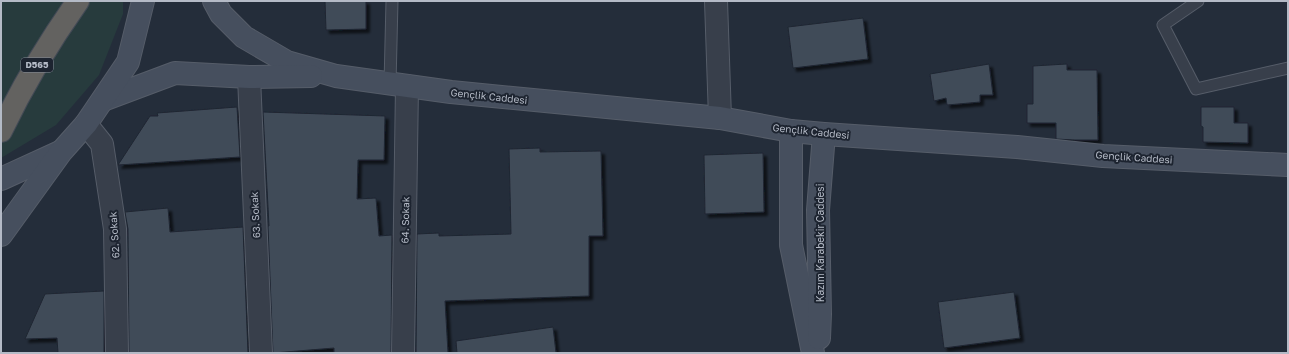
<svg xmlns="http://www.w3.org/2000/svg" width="1289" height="354" font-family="'Golos Text',sans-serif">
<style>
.green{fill:#273b3d}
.building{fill:#414b59;stroke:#1f2632;filter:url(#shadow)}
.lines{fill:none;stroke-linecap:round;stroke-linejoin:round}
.service-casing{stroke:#565d69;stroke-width:13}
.minor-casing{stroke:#565d69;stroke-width:24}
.secondary-casing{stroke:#565d69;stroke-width:24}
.trunk-casing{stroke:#434a56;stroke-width:24}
.service{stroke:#383f4b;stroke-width:11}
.minor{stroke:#383f4b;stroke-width:22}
.secondary{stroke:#464f5e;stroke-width:22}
.trunk{stroke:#636260;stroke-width:22}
.labels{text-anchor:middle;stroke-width:4;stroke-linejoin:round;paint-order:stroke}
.shield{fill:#1d2430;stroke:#878d99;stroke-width:1}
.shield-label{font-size:9px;font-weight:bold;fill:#b4bac6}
.street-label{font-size:10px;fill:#b4bac6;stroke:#1d2430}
</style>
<defs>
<filter id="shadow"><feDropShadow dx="3.5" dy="3.5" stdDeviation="1" flood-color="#0009"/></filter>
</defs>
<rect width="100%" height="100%" fill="#242d3a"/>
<!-- green -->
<polygon class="green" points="1,1 123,1 123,14 99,75 56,125 1,158"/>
<!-- building -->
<g class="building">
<polygon points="325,1 366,1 366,29 326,30"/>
<polygon points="863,18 868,59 793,68 788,27"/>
<polygon points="989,64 993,95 980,95 980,102 947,105 946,98 934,101 930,74"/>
<polygon points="1067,64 1067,70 1097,70 1098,140 1075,140 1056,139 1056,123 1027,123 1027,104 1033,104 1033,66"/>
<polygon points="237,107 240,157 118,165 150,116 158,116 157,113"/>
<polygon points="1201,107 1234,107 1234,123 1248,123 1248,143 1203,142 1203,127 1201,126"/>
<polygon points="263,112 385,116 384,160 358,160 357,199 376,198 379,236 392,235 391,353 334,353 334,348 273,353 268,226 269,226"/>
<polygon points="540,148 540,152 601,151 603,236 589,236 589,296 445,301 448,353 416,353 417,234 439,233 439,236 511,234 509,149"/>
<polygon points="763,153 764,212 705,214 704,155"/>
<polygon points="168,208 170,232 243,227 248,353 129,353 128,229 125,212"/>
<polygon points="104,291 104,353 58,353 57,338 25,339 45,294"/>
<polygon points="1014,292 1020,338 944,348 938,302"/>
<polygon points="553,327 556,353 457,353 456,341"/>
</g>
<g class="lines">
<defs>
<g id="service">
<polyline points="1198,1 1163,25 1196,89 1288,68"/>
<polyline points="390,84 392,1"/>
</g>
<g id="minor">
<polyline points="716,1 720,118"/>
<polyline points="249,77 261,353"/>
<polyline points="86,124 102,144 115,229 117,353"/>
<polyline points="403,353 407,86"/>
</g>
<g id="secondary">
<polyline points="214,1 221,14 244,37 287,62 336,76 451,92 720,118 791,131 824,134 1017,147 1103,156 1288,165"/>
<polyline points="103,100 175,73 249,77 311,76"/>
<polyline points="791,131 791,245 813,353"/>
<polyline points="1,179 60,152"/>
<polyline points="1,235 61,152 86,124 128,62 143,1"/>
<polyline points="819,338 820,314 818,210 824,134"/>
</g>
<path id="trunk" d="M1,131c22,-46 48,-89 77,-130"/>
</defs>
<!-- service casing -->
<use href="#service" class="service-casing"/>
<!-- minor casing -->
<use href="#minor" class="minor-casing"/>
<!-- secondary casing -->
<use href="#secondary" class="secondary-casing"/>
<!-- trunk casing -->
<use href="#trunk" class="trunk-casing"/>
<!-- service -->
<use href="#service" class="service"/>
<!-- minor -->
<use href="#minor" class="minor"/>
<!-- secondary -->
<use href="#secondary" class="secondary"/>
<!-- trunk -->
<use href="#trunk" class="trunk"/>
</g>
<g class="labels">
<!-- shield labels -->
<rect class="shield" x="21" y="58" width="32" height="14" rx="3"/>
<g class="shield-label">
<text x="37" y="68">D565</text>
</g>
<!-- street labels -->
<g class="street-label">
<text transform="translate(489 96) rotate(6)" y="4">Gençlik Caddesi</text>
<text transform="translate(811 131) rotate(6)" y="4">Gençlik Caddesi</text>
<text transform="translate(1134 157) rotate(4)" y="4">Gençlik Caddesi</text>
<text transform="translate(255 215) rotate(-93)" y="4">63. Sokak</text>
<text transform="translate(405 220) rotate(-89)" y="4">64. Sokak</text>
<text transform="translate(114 235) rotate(-94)" y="4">62. Sokak</text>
<text transform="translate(820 243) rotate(-90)" y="4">Kazım Karabekir Caddesi</text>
</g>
</g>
<!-- border -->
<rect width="1289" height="354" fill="none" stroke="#b4bac6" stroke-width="4"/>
</svg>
